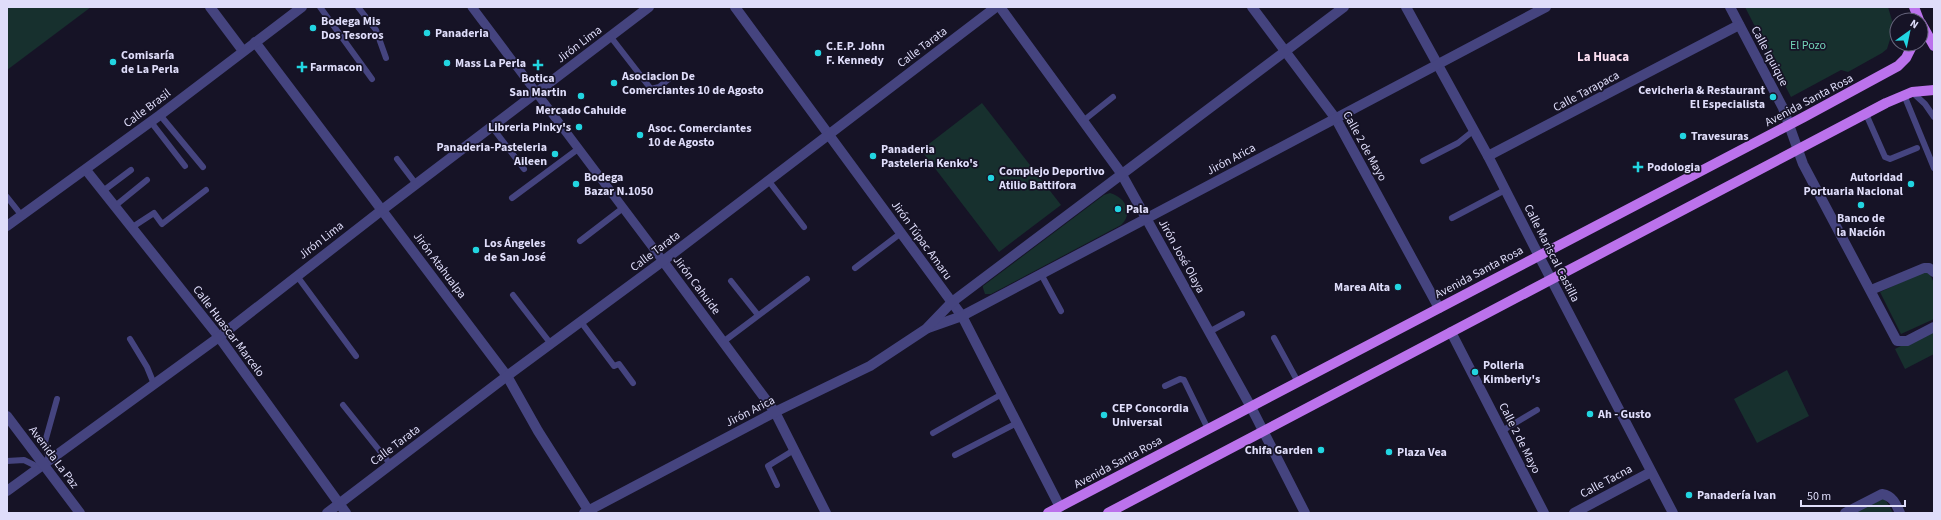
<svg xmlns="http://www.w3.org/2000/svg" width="1941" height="520" font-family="'Source Sans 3',sans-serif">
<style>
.green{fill:#17302e}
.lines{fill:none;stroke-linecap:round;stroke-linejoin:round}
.service{stroke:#45447f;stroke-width:6}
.pedestrian{stroke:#45447f;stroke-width:9}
.minor{stroke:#45447f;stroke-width:10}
.tertiary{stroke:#45447f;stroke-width:10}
.primary{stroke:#bb72ec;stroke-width:10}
.poi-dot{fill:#22d5e1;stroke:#161326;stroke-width:1.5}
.labels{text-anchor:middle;stroke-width:3.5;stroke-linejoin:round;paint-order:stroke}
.poi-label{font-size:12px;font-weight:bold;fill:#dfddfa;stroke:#161326;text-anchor:start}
.street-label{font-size:12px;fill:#dfddfa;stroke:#161326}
.park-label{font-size:12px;fill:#72d2b7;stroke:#161326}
.neighbourhood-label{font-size:13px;font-weight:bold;fill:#fbdff1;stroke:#161326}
</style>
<rect width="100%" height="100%" fill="#161326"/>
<!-- green -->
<g class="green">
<polygon points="7,7 91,7 7,70"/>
<polygon points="1745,7 1888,7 1894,27 1887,49 1882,53 1848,72 1841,70 1791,97"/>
<polygon points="982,103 1061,205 999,252 921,150"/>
<path d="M1110,193c15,4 24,20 11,32l-130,69h-6l-2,-6v-2l121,-91z"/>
<polygon points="1928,270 1934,283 1934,319 1901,334 1880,292"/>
<polygon points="1934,329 1934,354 1905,369 1895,349"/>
<polygon points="1787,370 1809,416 1757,443 1734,399"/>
<polygon points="1884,497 1893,513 1854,513"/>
</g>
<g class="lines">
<!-- service -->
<g class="service">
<polyline points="320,7 372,79"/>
<polyline points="358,7 376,30 386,58"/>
<polyline points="610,36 651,89 659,87 669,79"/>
<polyline points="1912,92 1925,104 1934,117"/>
<polyline points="1904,95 1934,168"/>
<polyline points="1866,114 1885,157 1890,159 1917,148"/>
<polyline points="160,115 203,167"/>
<polyline points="1083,121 1113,97"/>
<polyline points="151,122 185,166"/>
<polyline points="492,127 524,169"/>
<polyline points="397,159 416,184"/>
<polyline points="1423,161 1458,143 1473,131"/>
<polyline points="768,180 804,227"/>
<polyline points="103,191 131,170"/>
<polyline points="7,197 22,216"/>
<polyline points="512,198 578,149"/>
<polyline points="115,206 147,180"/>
<polyline points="1452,218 1505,190"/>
<polyline points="131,228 154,213 162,224 206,190"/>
<polyline points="580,241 623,208"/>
<polyline points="855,268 901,233"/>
<polyline points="1041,274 1061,311"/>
<polyline points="297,276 356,356"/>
<polyline points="731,281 758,315"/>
<polyline points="513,295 551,344"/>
<polyline points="581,322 614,366 619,364 633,383"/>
<polyline points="1209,332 1242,314"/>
<polyline points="1274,338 1298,382"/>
<polyline points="130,339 147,367 154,384"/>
<polyline points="723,342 807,279"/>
<polyline points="1165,386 1180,379 1184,380 1208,429"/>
<polyline points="343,405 391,465"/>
<polyline points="1502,431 1537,410"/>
<polyline points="933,433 1002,394"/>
<polyline points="955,455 1017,423"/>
<polyline points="49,459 45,442 57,399"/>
<polyline points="7,461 24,460 38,467"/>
<polyline points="777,485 768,466 794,450"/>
</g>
<!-- pedestrian -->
<polyline class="pedestrian" points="472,7 663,261"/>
<!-- minor -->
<g class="minor">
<polyline points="210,7 243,51"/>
<polyline points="735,7 962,316 1060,507"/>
<polyline points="1000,7 1121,173 1251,407 1305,513"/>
<polyline points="1252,7 1336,119 1439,308"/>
<polyline points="1406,7 1488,156 1539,256"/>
<polyline points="1730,7 1783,108 1803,164 1897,341 1907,341 1934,327"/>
<polyline points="255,42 507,376 538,431 590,513"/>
<polyline points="1488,156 1739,25"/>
<polyline points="86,170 219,337 346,513"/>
<polyline points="7,226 160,115 302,7"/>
<polyline points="663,261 775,412 826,513"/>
<polyline points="1871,290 1924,268 1929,268 1934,272"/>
<polyline points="928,328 962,316 1546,7"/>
<polyline points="1451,332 1544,513"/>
<polyline points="7,491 219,337 382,210 649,7"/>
<polyline points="327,513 507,376 663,261 996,7"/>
<polyline points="584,513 775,412 870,366 926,329 952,302 1344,7"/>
<polyline points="1574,513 1651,472"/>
<path d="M1845,513l37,-19c11,2 14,10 18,19"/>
</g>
<!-- tertiary -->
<g class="tertiary">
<polyline points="1539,256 1673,513"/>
<polyline points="7,416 80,513"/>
</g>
<!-- primary -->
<g class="primary">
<polyline points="1914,7 1919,20"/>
<polyline points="1921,23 1934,46"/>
<polyline points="1048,513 1804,117 1898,66 1906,58 1913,44"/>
<polyline points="1108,513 1886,103 1912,92 1934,90"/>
</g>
</g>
<!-- markers -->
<g class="poi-dot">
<circle cx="313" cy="28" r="4"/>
<circle cx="427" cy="33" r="4"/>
<circle cx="818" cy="53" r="4"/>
<circle cx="113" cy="62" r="4"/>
<circle cx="447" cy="63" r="4"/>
<path d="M536 59h4v4h4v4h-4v4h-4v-4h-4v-4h4z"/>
<path d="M300 61h4v4h4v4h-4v4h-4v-4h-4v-4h4z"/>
<circle cx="614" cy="83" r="4"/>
<circle cx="581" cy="96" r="4"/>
<circle cx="1773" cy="97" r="4"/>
<circle cx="579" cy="127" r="4"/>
<circle cx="640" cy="135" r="4"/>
<circle cx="1683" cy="136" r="4"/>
<circle cx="555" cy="154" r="4"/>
<circle cx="873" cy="156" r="4"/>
<path d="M1636 161h4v4h4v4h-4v4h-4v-4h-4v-4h4z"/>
<circle cx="991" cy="178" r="4"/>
<circle cx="576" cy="184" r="4"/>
<circle cx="1911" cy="184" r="4"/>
<circle cx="1861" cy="205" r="4"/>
<circle cx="1118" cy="209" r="4"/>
<circle cx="476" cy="250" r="4"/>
<circle cx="1398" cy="287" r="4"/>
<circle cx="1475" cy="372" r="4"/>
<circle cx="1590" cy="414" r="4"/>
<circle cx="1104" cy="415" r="4"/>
<circle cx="1321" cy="450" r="4"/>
<circle cx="1389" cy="452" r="4"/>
<circle cx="1689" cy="495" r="4"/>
</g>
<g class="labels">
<!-- poi labels -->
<g class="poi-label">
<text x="321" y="25">Bodega Mis<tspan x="321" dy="14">Dos Tesoros</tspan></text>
<text x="435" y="37">Panaderia</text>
<text x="826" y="50">C.E.P. John<tspan x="826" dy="14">F. Kennedy</tspan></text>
<text x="121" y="59">Comisaría<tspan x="121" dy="14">de La Perla</tspan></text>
<text x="455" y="67">Mass La Perla</text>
<text x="310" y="71">Farmacon</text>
<text x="622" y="80">Asociacion De<tspan x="622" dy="14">Comerciantes 10 de Agosto</tspan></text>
<text x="538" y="82" text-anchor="middle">Botica<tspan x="538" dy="14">San Martin</tspan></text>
<text x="1765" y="94" text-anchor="end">Cevicheria &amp; Restaurant<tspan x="1765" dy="14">El Especialista</tspan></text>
<text x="581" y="114" text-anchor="middle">Mercado Cahuide</text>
<text x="571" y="131" text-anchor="end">Libreria Pinky's</text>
<text x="648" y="132">Asoc. Comerciantes<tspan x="648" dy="14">10 de Agosto</tspan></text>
<text x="1691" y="140">Travesuras</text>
<text x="547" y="151" text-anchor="end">Panaderia-Pasteleria<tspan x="547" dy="14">Aileen</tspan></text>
<text x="881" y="153">Panaderia<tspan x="881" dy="14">Pasteleria Kenko's</tspan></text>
<text x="1647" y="171">Podologia</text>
<text x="999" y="175">Complejo Deportivo<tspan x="999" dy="14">Atilio Battifora</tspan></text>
<text x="584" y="181">Bodega<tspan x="584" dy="14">Bazar N.1050</tspan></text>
<text x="1903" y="181" text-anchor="end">Autoridad<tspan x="1903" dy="14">Portuaria Nacional</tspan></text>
<text x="1126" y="213">Pala</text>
<text x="1861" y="222" text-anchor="middle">Banco de<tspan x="1861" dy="14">la Nación</tspan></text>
<text x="484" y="247">Los Ángeles<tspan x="484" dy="14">de San José</tspan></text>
<text x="1390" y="291" text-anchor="end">Marea Alta</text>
<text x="1483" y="369">Polleria<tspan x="1483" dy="14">Kimberly's</tspan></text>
<text x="1112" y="412">CEP Concordia<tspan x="1112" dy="14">Universal</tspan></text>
<text x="1598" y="418">Ah - Gusto</text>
<text x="1313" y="454" text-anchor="end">Chifa Garden</text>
<text x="1397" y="456">Plaza Vea</text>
<text x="1697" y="499">Panadería Ivan</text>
</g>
<!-- street labels -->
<g class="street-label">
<text transform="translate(579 44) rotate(-37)" y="4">Jirón Lima</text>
<text transform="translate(922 47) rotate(-37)" y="4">Calle Tarata</text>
<text transform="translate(1770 56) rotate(62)" y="4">Calle Iquique</text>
<text transform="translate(1586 91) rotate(-28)" y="4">Calle Tarapaca</text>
<text transform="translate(1809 100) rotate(-28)" y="4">Avenida Santa Rosa</text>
<text transform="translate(147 108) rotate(-37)" y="4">Calle Brasil</text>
<text transform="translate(1365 146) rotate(61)" y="4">Calle 2 de Mayo</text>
<text transform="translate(1231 159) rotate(-28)" y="4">Jirón Arica</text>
<text transform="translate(321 240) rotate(-38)" y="4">Jirón Lima</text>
<text transform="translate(922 240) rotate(54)" y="4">Jirón Túpac Amaru</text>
<text transform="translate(655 251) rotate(-37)" y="4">Calle Tarata</text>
<text transform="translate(1552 253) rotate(63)" y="4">Calle Mariscal Castilla</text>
<text transform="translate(1182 256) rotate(61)" y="4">Jirón José Olaya</text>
<text transform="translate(440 265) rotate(53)" y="4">Jirón Atahualpa</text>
<text transform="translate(1479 272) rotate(-28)" y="4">Avenida Santa Rosa</text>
<text transform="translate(697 285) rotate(53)" y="4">Jirón Cahuide</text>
<text transform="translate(229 331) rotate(53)" y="4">Calle Huascar Marcelo</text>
<text transform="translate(750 411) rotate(-27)" y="4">Jirón Arica</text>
<text transform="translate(1520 438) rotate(63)" y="4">Calle 2 de Mayo</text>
<text transform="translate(395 445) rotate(-37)" y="4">Calle Tarata</text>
<text transform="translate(54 457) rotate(53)" y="4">Avenida La Paz</text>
<text transform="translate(1118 462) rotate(-28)" y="4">Avenida Santa Rosa</text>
<text transform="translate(1606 481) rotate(-28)" y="4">Calle Tacna</text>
</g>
<!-- park labels -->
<g class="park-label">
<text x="1808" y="49">El Pozo</text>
</g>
<!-- neighbourhood labels -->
<g class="neighbourhood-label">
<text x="1603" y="61">La Huaca</text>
</g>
</g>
<!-- border -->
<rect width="1941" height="520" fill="none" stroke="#dfddfa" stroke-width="16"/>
<!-- north arrow -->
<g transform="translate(1909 32) rotate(33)"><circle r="19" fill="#161326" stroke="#66647b"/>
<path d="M0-3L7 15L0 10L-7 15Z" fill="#22d5e1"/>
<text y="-6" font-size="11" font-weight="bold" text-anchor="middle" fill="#dfddfa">N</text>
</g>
<!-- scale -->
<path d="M1801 500v6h104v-6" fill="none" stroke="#dfddfa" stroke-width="2"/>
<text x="1807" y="500" font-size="12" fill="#dfddfa" stroke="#161326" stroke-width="3" paint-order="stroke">50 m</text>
</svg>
